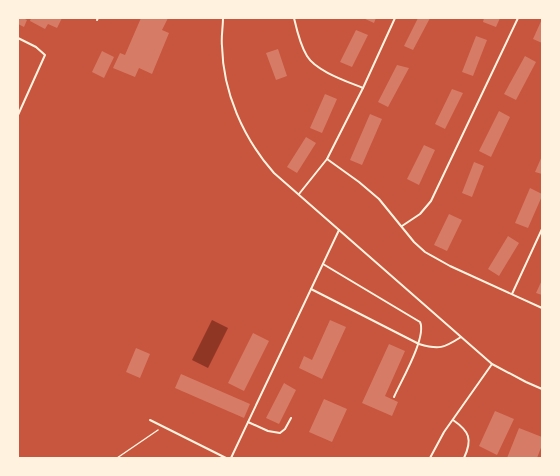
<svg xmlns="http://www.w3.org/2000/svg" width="560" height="476" font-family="Ubuntu,sans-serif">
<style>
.water{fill:#8f3625}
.building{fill:#d67c66}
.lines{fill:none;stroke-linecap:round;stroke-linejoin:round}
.path{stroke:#fff3e0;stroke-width:1.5}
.service{stroke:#fff3e0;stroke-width:2}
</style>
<rect width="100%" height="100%" fill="#c8553d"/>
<!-- water -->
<polygon class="water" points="212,320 228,328 208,368 192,360"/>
<!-- building -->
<g class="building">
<polygon points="18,18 23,18 27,20 24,27 18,24"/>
<polygon points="31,18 62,18 57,28 48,24 45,29 30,21"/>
<polygon points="141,18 168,18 162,30 169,33 152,74 139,68 135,77 113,68 120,53 125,55"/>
<polygon points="363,18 376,18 374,23"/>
<polygon points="418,18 430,18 413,50 404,46"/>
<polygon points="484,18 500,18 496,27 483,22"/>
<polygon points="542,19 542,43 533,39"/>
<polygon points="356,30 368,35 352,67 340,62"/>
<polygon points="476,36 487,40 473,76 462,72"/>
<polygon points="278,49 287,76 276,80 266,53"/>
<polygon points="102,51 114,57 104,78 92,72"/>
<polygon points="525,56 536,62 516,100 504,94"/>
<polygon points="397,65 409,68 388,107 378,102"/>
<polygon points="452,89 463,93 445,129 435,124"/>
<polygon points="325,94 337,99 322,133 310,128"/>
<polygon points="499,111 510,117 491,157 479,151"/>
<polygon points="370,114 382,119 362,165 350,160"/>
<polygon points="306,137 316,143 297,173 287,167"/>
<polygon points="424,145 435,150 419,185 407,179"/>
<polygon points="542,156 542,174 535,172"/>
<polygon points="474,162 484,166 472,197 462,193"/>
<polygon points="530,188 542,194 542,196 528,228 515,223"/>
<polygon points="449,214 462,220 447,251 434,245"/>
<polygon points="508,236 519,243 499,276 488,269"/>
<polygon points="542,280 542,295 536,293"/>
<polygon points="330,320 346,327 322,379 299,368 304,356 312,360"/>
<polygon points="253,333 269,341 244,391 228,383"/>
<polygon points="389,344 405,351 385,396 398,402 392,416 362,403"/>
<polygon points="136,348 150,354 140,378 126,372"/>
<polygon points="181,374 250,404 244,418 175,388"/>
<polygon points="284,383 296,390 279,424 266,418"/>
<polygon points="324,399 347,409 332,442 309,432"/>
<polygon points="495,411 514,419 497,455 479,446"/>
<polygon points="519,428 542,437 542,445 537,458 507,458"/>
</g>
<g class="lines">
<!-- path -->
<polyline class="path" points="117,458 158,430"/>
<!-- service -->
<g class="service">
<path d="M223,18c0,9 -2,19 -1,28 1,46 21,92 52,127l218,191 34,18 16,7"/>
<path d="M294,18c3,13 6,27 13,38 9,15 39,25 56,32"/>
<polyline points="97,20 98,18"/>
<polyline points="18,38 36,47 45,55 18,115"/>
<polyline points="327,159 359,182 379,199 414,242 425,252 450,266 542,308"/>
<polyline points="299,194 327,159 363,88 395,18"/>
<polyline points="402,226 420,214 431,201 518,18"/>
<path d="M323,264l97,58c7,15 -19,59 -26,75"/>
<path d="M311,289l108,55c20,6 25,4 42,-7"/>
<polyline points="512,294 542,229"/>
<polyline points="150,420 226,458"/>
<path d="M453,420c16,11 20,19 11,38"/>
<polyline points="248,422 268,431 280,433 285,429 291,418"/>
<polyline points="231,458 339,230"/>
<polyline points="430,458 444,432 492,364"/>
</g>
</g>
<!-- border -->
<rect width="560" height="476" fill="none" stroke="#fff3e0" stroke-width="38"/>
</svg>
